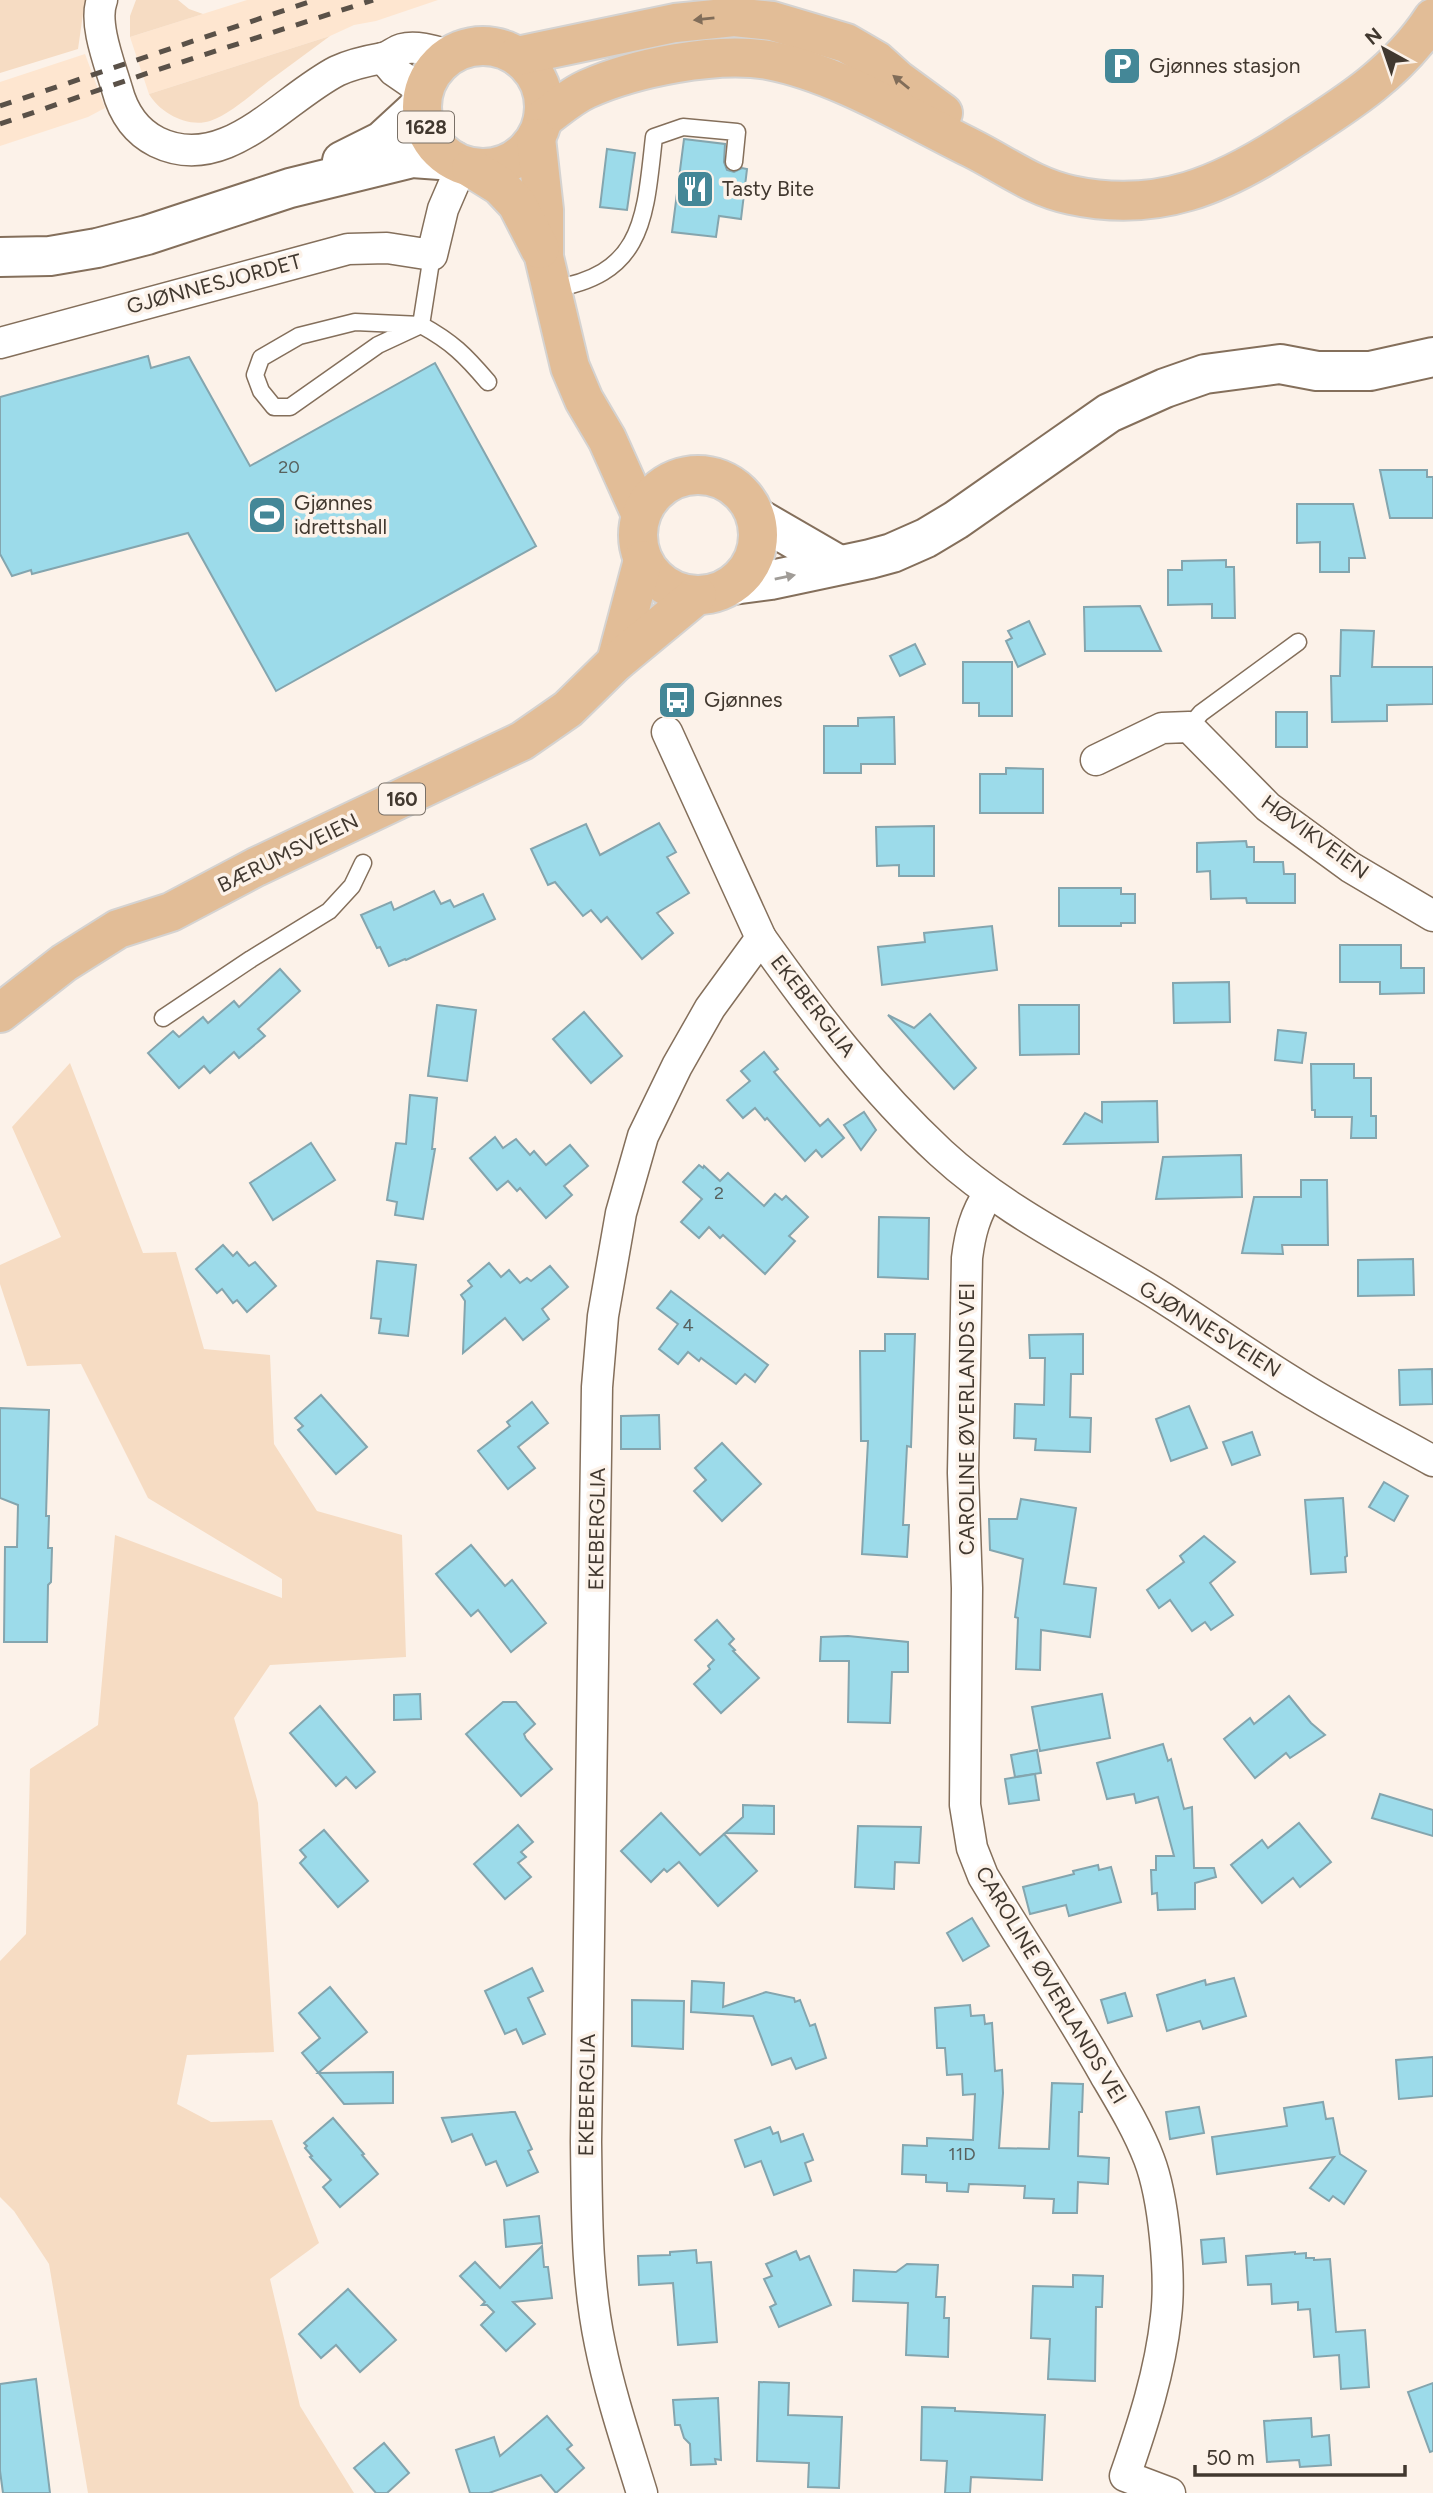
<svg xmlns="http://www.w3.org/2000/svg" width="1433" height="2493" font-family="Figtree,sans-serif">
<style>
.built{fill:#fee6d0}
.green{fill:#f6dcc3}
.building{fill:#9cdbea;stroke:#84a5ae;stroke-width:2}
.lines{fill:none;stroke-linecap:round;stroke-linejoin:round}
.lane-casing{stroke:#846f5b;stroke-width:19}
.street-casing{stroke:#846f5b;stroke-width:33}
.secondary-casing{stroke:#846f5b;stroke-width:42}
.primary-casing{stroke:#d5d3d1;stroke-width:42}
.lane{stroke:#fff;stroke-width:16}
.street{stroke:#fff;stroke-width:30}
.secondary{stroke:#fff;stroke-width:38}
.primary{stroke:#e2bd97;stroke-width:38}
.rail{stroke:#5a5148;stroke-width:5;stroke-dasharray:12 12;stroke-linecap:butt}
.oneway{fill:#816d59}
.oneway2{fill:#a09c97}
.labels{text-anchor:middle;stroke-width:7;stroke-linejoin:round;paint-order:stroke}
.number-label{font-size:18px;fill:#58615e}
.shield{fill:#fcf2e9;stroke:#797067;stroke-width:2}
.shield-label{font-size:19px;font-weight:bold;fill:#41382f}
.poi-label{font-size:21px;fill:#41382f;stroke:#fcf2e9;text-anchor:start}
.street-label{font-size:21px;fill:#41382f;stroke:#fcf2e9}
</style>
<rect width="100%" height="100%" fill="#fcf2e9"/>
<!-- built -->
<g class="built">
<polygon points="247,0 438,0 376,21 354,25 330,36 149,94 130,37"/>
<polygon points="85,54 105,108 88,117 0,146 0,82"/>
</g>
<!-- green -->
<g class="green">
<polygon points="0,0 85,0 78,49 0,73"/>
<polygon points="136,0 178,0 189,9 203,14 130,37 130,16"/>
<path d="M330,36c-19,14 -38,28 -57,42 -18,13 -42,36 -63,43 -22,7 -50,-8 -61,-27z"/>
<polygon points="70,1063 143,1253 176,1252 204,1349 270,1355 274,1444 317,1511 402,1535 406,1657 270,1665 234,1718 258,1803 274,2052 187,2055 177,2104 211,2122 272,2120 319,2243 270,2279 300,2406 354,2493 88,2493 49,2264 14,2211 0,2197 0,1961 26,1934 30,1769 98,1725 115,1535 282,1598 282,1579 148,1498 81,1364 27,1366 0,1284 0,1265 61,1237 12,1127"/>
</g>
<!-- building -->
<g class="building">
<polygon points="684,139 725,144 724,162 727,170 734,172 742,168 747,169 741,219 719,216 716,237 672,232"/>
<polygon points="607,149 635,153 627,210 600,207"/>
<polygon points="148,356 151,368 189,357 250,466 435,363 536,546 276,691 188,533 32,574 31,570 12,576 0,554 0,397"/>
<polygon points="1380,470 1427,470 1427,477 1433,477 1433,518 1390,518"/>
<polygon points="1297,504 1353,504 1365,558 1349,558 1349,572 1320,572 1320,542 1297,543"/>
<polygon points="1226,560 1226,567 1234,567 1235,618 1212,618 1212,604 1168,605 1168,570 1182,570 1182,561"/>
<polygon points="1140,606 1161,651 1085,651 1084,607"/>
<polygon points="1029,621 1045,654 1018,667 1006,641 1012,638 1008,631"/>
<polygon points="1341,630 1374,631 1372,667 1433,667 1433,704 1387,705 1387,721 1332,722 1331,676 1340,676"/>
<polygon points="915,644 925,664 900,676 890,656"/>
<polygon points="963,662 1012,662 1012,716 979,716 979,703 963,703"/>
<rect x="1276" y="712" width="31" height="35"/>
<polygon points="894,717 895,764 861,764 861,773 824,773 824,726 858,726 858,718"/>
<polygon points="1006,768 1043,769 1043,813 980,813 980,774 1006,774"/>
<polygon points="659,823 676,852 667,857 689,893 657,913 673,933 642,959 607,917 601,922 591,910 583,916 555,882 548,885 531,849 586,824 600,855"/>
<polygon points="934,826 934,876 899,876 899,865 877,866 876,827"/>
<polygon points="1246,841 1247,847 1254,847 1254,862 1283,862 1284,874 1295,874 1295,903 1247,903 1246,898 1211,899 1210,871 1197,872 1197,843"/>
<polygon points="1059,888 1121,888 1121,894 1135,894 1135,923 1121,923 1121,926 1059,926"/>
<polygon points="434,891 441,904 450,900 454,907 483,894 495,919 406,960 405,959 389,966 380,947 377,948 361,915 391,902 394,910"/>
<polygon points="992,926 997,970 882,985 878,947 925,942 924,933"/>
<polygon points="1340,945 1401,945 1401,968 1424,968 1424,993 1380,994 1380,982 1340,982"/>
<polygon points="280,969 300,991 258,1029 265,1036 239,1058 234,1052 210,1073 204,1066 179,1088 148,1053 173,1031 179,1037 203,1017 208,1023 234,1001 239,1007"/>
<polygon points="1229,982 1230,1022 1174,1023 1173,983"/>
<polygon points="437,1005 476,1010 467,1081 428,1076"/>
<polygon points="1019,1005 1079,1005 1079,1054 1020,1055"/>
<polygon points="584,1012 622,1056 591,1083 553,1039"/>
<polygon points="930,1014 976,1068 954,1089 888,1015 914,1028"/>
<polygon points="1278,1030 1306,1033 1302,1063 1275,1060"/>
<polygon points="764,1052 778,1069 774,1072 820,1126 828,1119 844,1138 822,1157 816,1150 805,1161 767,1118 765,1120 755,1108 743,1118 727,1100 750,1081 741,1071"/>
<polygon points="1311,1064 1354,1064 1354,1078 1371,1078 1371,1116 1376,1116 1376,1138 1351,1138 1352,1117 1315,1117 1315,1110 1312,1110"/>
<polygon points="410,1095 437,1098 432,1149 435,1149 423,1219 395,1215 397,1202 387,1200 396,1143 406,1144"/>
<polygon points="1157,1101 1158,1142 1064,1144 1085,1113 1102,1122 1102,1102"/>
<polygon points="864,1112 876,1130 861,1150 844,1125"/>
<polygon points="495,1137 503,1148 516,1139 530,1155 534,1151 546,1165 570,1145 588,1166 564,1186 572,1195 546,1218 520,1188 517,1191 508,1181 497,1190 470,1158"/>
<polygon points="311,1143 335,1180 273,1220 250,1183"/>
<polygon points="1241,1155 1242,1197 1156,1199 1163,1157"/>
<polygon points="699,1165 703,1168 704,1166 720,1181 728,1173 764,1206 775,1194 782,1200 786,1196 808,1217 789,1236 795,1241 765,1274 723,1235 720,1238 709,1227 699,1238 681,1222 702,1199 683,1182"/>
<polygon points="1301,1180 1327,1180 1328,1245 1282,1245 1283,1254 1242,1253 1254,1197 1301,1197"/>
<polygon points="879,1217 929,1218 928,1279 878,1277"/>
<polygon points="223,1245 233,1256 237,1252 249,1266 255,1262 276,1286 247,1312 237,1300 233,1303 222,1289 217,1293 196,1269"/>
<polygon points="1413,1259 1414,1295 1358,1296 1358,1260"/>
<polygon points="377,1261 416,1265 408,1336 379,1333 381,1319 371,1318"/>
<polygon points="489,1263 501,1277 509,1270 520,1283 527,1278 531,1281 550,1266 568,1287 542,1309 549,1319 523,1340 505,1318 463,1353 465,1301 461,1295 472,1286 468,1281"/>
<polygon points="671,1291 768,1365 755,1382 745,1374 736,1384 701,1358 699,1361 688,1352 678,1364 659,1349 678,1324 657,1308"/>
<polygon points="885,1334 915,1334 911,1447 907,1446 903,1525 909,1525 907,1557 862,1554 868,1441 861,1441 860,1351 885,1351"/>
<polygon points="1083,1334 1083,1374 1071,1374 1070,1417 1091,1418 1090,1452 1035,1450 1036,1439 1014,1438 1015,1404 1044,1405 1045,1358 1030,1358 1029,1335"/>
<polygon points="1432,1369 1433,1404 1400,1405 1399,1370"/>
<polygon points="321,1395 367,1447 336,1474 298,1430 303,1426 295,1418"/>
<polygon points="532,1402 548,1423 518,1447 535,1468 508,1489 478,1451 510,1426 507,1422"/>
<polygon points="1189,1406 1207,1448 1171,1461 1156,1419"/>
<polygon points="0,1408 49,1410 46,1516 49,1516 48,1548 52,1548 51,1582 48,1585 47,1642 4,1642 5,1547 17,1547 18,1505 0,1498"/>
<polygon points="659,1415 660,1449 621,1449 621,1416"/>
<polygon points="1252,1432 1260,1455 1232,1465 1223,1442"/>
<polygon points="722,1443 761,1484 722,1521 694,1491 706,1480 695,1468"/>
<polygon points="1384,1482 1408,1496 1394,1521 1369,1507"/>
<polygon points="1343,1498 1347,1556 1345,1557 1346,1572 1311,1574 1305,1500"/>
<polygon points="1021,1499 1076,1508 1064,1584 1096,1588 1090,1637 1041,1630 1040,1670 1016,1669 1018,1618 1015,1617 1023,1559 990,1550 989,1519 1017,1519"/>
<polygon points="1204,1536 1235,1562 1210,1583 1233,1615 1211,1630 1205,1622 1192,1631 1170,1600 1159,1608 1147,1590 1184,1562 1180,1556"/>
<polygon points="471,1545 505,1586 512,1580 546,1623 511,1652 478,1610 471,1616 436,1574"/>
<polygon points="717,1620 734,1639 729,1644 735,1650 733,1651 759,1678 721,1713 694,1684 710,1669 708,1666 714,1660 695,1640"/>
<polygon points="848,1636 908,1642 908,1672 892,1672 890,1723 848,1722 849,1661 820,1661 821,1637"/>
<polygon points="420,1694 421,1719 394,1720 394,1695"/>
<polygon points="1102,1694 1110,1738 1040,1751 1032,1707"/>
<polygon points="1289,1696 1311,1723 1325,1735 1290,1758 1286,1753 1255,1778 1224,1739 1250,1718 1254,1724"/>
<polygon points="503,1702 516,1702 535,1724 524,1734 526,1739 552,1769 521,1796 466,1734"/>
<polygon points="320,1706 375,1772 356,1788 346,1777 336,1786 290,1733"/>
<polygon points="1163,1744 1168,1761 1171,1759 1184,1809 1192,1807 1194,1868 1214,1868 1216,1877 1195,1883 1195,1909 1158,1910 1157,1893 1152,1894 1151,1870 1156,1870 1156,1856 1174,1856 1158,1797 1136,1803 1134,1794 1107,1799 1097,1763"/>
<polygon points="1037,1750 1041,1773 1015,1777 1011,1755"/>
<polygon points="1035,1774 1039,1800 1009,1804 1005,1779"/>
<polygon points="1380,1794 1433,1810 1433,1836 1372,1818"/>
<polygon points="743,1805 774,1806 774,1834 725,1833 743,1817"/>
<polygon points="661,1813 700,1855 724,1834 757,1871 718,1906 679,1862 667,1872 664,1869 651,1882 621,1851"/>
<polygon points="1299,1823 1331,1862 1300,1887 1293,1878 1262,1903 1231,1865 1262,1840 1268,1848"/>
<polygon points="518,1825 533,1842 521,1852 526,1857 518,1863 531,1877 505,1899 474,1864"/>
<polygon points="858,1826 921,1827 919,1863 895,1862 894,1889 855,1887"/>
<polygon points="324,1830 368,1881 338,1907 300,1863 306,1857 300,1850"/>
<polygon points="1098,1865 1099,1870 1111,1867 1121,1902 1069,1916 1066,1905 1030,1914 1023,1887 1074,1874 1073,1871"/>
<polygon points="972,1918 989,1946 963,1961 947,1933"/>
<polygon points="532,1968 543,1991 528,1998 545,2034 523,2044 516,2029 505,2034 485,1991"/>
<polygon points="1234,1978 1246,2016 1203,2029 1200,2021 1167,2031 1157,1995 1205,1980 1206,1985"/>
<polygon points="692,1981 724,1983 723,2007 766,1992 794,1998 795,2002 800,2000 810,2026 815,2024 826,2058 796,2069 791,2058 772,2065 753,2016 691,2012"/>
<polygon points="330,1987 367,2032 318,2073 393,2072 393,2103 344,2104 302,2053 320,2038 299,2013"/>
<polygon points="1125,1993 1132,2016 1108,2023 1101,2000"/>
<polygon points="632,2000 684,2001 683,2049 632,2046"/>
<polygon points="970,2005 971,2016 984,2015 985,2024 992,2023 995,2071 1002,2070 1003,2093 999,2148 1049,2149 1052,2083 1083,2084 1082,2112 1079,2112 1078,2156 1109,2158 1108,2184 1078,2182 1077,2213 1053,2213 1054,2199 1024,2198 1025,2186 969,2184 968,2192 947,2191 947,2183 926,2182 926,2175 902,2174 903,2145 927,2146 927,2138 973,2140 975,2094 963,2095 962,2074 947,2075 945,2048 937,2048 935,2008"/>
<polygon points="1433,2057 1433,2096 1399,2099 1396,2060"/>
<polygon points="1323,2102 1326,2119 1333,2118 1340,2154 1366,2171 1344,2204 1333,2196 1329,2201 1310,2188 1334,2157 1217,2174 1212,2137 1287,2126 1284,2108"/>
<polygon points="1199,2107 1204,2133 1170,2139 1166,2112"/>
<polygon points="512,2112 515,2112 532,2149 528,2151 538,2172 507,2186 496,2161 486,2165 472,2134 452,2142 442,2118"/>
<polygon points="333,2118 364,2154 362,2155 378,2174 340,2207 323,2187 331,2180 310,2157 312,2156 305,2148 307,2146 304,2143"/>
<polygon points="770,2127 773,2134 778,2132 781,2142 803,2134 813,2160 805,2163 811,2181 774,2195 761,2161 745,2167 735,2140"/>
<polygon points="539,2216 542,2243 506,2247 504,2220"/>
<polygon points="1224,2238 1226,2262 1203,2264 1201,2240"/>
<polygon points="542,2246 544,2267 548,2267 552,2298 513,2302 535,2324 506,2351 481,2325 494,2312 487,2305 482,2305 485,2302 460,2276 475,2262 500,2288"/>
<polygon points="696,2250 697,2263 711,2262 717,2342 678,2345 673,2283 639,2285 638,2256 670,2255 670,2252"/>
<polygon points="796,2251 800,2260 809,2256 831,2305 779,2327 770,2307 776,2304 764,2279 772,2276 766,2264"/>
<polygon points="1295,2252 1295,2254 1306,2253 1306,2258 1314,2258 1314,2260 1330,2259 1336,2332 1365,2330 1369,2387 1341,2389 1339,2355 1314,2357 1310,2309 1298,2310 1298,2302 1272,2304 1271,2284 1248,2285 1246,2256"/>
<polygon points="907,2264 938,2265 936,2297 945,2297 944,2318 949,2318 948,2357 906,2355 908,2303 853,2301 854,2270 896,2272"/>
<polygon points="1073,2275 1103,2276 1102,2307 1096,2307 1095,2381 1048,2379 1050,2339 1031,2338 1033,2286 1073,2287"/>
<polygon points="348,2289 396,2340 360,2372 336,2345 321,2358 299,2334"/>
<polygon points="36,2379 50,2493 3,2493 0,2471 0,2384"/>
<polygon points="759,2382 789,2383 788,2415 842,2417 839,2488 808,2487 809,2463 757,2461"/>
<polygon points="1433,2383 1433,2451 1430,2452 1408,2392"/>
<polygon points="718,2398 721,2460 715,2459 716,2464 691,2465 690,2444 684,2438 680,2425 675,2425 673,2400"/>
<polygon points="922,2407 955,2408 955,2411 1045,2415 1042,2480 971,2477 970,2493 945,2493 947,2461 921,2460"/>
<polygon points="547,2416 572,2445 567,2449 584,2468 556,2493 541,2475 489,2493 470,2493 456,2450 494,2437 500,2456"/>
<polygon points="1311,2418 1312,2437 1329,2435 1331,2465 1300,2467 1299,2460 1267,2462 1264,2421"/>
<polygon points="384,2443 409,2473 387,2493 376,2493 354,2468"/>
</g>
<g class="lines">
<defs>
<g id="lane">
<path d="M432,255l-11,70 -66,-3 -56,14 -38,22 -6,17 6,16 13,16h16l88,-62 43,-20c31,17 44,30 67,57"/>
<path d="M551,289c94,-14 94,-73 103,-152l29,-10 54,5 -3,30"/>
<polyline points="1189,727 1201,713 1298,642"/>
<polyline points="163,1018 251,959 329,911 352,886 363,863"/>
</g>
<g id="street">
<path d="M102,0c-9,23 8,65 15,89 6,23 18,42 40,53 68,33 124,-42 180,-71 15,-7 29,-10 46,-13 6,-1 12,-7 19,-9 14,-4 33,2 47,6"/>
<polyline points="383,58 394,71 423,91"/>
<polyline points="0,343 348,249 387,248 432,255 443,209 462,165"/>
<polyline points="667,732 761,938"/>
<polyline points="1096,760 1162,728 1189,727 1268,807 1350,867 1433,916"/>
<path d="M989,1193c-14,21 -19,41 -22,65l-4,215 4,115 -2,217 7,43 11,28c40,67 84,131 122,199 16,27 33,55 44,84 15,39 22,117 17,158 -6,55 -23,107 -41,159l45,17"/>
<path d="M642,2493c-15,-49 -32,-99 -42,-149 -14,-67 -13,-135 -14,-202l11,-755 6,-71 18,-103 22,-77 34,-70 33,-58 51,-70c54,76 111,151 180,215 64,59 142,95 216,141 48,30 94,63 142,92 43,27 89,50 134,75"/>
</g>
<g id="secondary">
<polyline points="342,161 382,141 420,106"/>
<polyline points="0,257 50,256 97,248 147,235 290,188 412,158 454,161"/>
<polyline points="756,517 837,564"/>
<polyline points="733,585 771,580 870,559 892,553 926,538 956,520 1109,413 1165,388 1205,374 1280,364 1317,371 1370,371 1433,357"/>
</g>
<g id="primary">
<circle cx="483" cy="107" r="61"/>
<polyline points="517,56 675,23 734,17 772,21 846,43 877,61 898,80 943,113"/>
<path d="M543,119c14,-10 28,-23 44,-30 47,-21 129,-38 181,-29 69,13 140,57 203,88 34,17 62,39 100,47 87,19 152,-10 223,-57 53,-34 104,-66 139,-120"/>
<polyline points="536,138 544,210 544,257 570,367 584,400 607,439 641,515"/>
<polyline points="471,168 500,186 517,204 540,249"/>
<circle cx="698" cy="535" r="60"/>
<polyline points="616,662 643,560"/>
<polyline points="0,1013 64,963 118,929 171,912 256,867 522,741 568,709 616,662 697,595"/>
</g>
</defs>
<!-- lane casing -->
<use href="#lane" class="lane-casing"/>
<!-- street casing -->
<use href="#street" class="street-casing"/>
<!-- secondary casing -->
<use href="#secondary" class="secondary-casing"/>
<!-- primary casing -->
<use href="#primary" class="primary-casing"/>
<!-- lane -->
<use href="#lane" class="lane"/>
<!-- street -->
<use href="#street" class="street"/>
<!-- secondary -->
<use href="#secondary" class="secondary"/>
<!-- primary -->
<use href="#primary" class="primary"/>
<!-- rail -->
<g class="rail">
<polyline points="0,106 315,0"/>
<polyline points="0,124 151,72 373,0"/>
</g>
</g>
<!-- one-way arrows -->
<defs><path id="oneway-solid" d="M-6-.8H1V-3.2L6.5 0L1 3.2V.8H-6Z" transform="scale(1.75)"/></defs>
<g class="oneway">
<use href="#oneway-solid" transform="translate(704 19) rotate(174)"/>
<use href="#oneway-solid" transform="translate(901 82) rotate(-141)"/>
</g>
<use class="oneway2" href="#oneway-solid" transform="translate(785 577) rotate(-12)"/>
<!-- icons -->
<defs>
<symbol id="parking-square" viewBox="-11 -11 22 22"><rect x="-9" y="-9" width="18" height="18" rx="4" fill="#448797" stroke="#fcf2e9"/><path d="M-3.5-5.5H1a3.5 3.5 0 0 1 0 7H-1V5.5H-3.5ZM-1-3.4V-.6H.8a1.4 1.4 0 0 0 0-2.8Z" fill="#fff"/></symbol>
<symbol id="restaurant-square" viewBox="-11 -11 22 22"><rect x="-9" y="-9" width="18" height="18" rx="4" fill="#448797" stroke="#fcf2e9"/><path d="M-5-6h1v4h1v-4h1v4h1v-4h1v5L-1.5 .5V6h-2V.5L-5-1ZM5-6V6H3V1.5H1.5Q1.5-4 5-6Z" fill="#fff"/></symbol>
<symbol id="stadium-square" viewBox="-11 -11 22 22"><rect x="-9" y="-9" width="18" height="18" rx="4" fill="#448797" stroke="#fcf2e9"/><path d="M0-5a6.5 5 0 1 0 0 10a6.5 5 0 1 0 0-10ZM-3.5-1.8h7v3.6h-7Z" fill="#fff"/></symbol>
<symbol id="bus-square" viewBox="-11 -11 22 22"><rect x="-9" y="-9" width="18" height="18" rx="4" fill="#448797" stroke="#fcf2e9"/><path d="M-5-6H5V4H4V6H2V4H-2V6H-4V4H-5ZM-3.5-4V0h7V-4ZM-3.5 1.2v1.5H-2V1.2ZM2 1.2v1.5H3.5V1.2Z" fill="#fff"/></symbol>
</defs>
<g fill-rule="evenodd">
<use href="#parking-square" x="1100" y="44" width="44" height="44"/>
<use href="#restaurant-square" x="673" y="167" width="44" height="44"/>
<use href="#stadium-square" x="245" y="493" width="44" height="44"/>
<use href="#bus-square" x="655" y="678" width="44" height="44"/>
</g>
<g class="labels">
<!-- number labels -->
<g class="number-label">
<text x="289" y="473">20</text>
<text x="719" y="1199">2</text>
<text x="688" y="1331">4</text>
<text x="962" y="2160">11D</text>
</g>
<!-- shield labels -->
<g class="shield">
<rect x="398" y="111.5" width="56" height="31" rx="5"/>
<rect x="379" y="783.5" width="46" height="31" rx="5"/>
</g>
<g class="shield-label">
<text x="426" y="134">1628</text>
<text x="402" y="806">160</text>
</g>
<!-- poi labels -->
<g class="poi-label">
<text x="1149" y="73">Gjønnes stasjon</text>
<text x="722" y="196">Tasty Bite</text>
<text x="294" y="510">Gjønnes<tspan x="294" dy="24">idrettshall</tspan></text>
<text x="704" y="707">Gjønnes</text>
</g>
<!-- street labels -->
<g class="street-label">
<text transform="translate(214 284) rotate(-15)" y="7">GJØNNESJORDET</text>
<text transform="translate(1315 837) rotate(36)" y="7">HØVIKVEIEN</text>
<text transform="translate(288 853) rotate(-26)" y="7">BÆRUMSVEIEN</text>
<text transform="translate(813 1006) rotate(52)" y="7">EKEBERGLIA</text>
<text transform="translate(1210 1329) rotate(32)" y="7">GJØNNESVEIEN</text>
<text transform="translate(967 1419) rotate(-90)" y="7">CAROLINE ØVERLANDS VEI</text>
<text transform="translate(597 1529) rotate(-89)" y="7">EKEBERGLIA</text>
<text transform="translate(1051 1985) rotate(59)" y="7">CAROLINE ØVERLANDS VEI</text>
<text transform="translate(587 2095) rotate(-89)" y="7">EKEBERGLIA</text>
</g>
</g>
<!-- north arrow -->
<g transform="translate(1384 49) rotate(320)" stroke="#fcf2e9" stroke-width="5" paint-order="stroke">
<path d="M0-5L12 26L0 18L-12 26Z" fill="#41382f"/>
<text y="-10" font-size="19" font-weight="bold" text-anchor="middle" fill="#41382f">N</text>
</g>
<!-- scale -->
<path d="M1195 2465v10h210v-10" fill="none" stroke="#41382f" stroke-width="3.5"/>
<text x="1206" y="2465" font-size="21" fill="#41382f" stroke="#fcf2e9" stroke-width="5" paint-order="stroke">50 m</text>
</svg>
